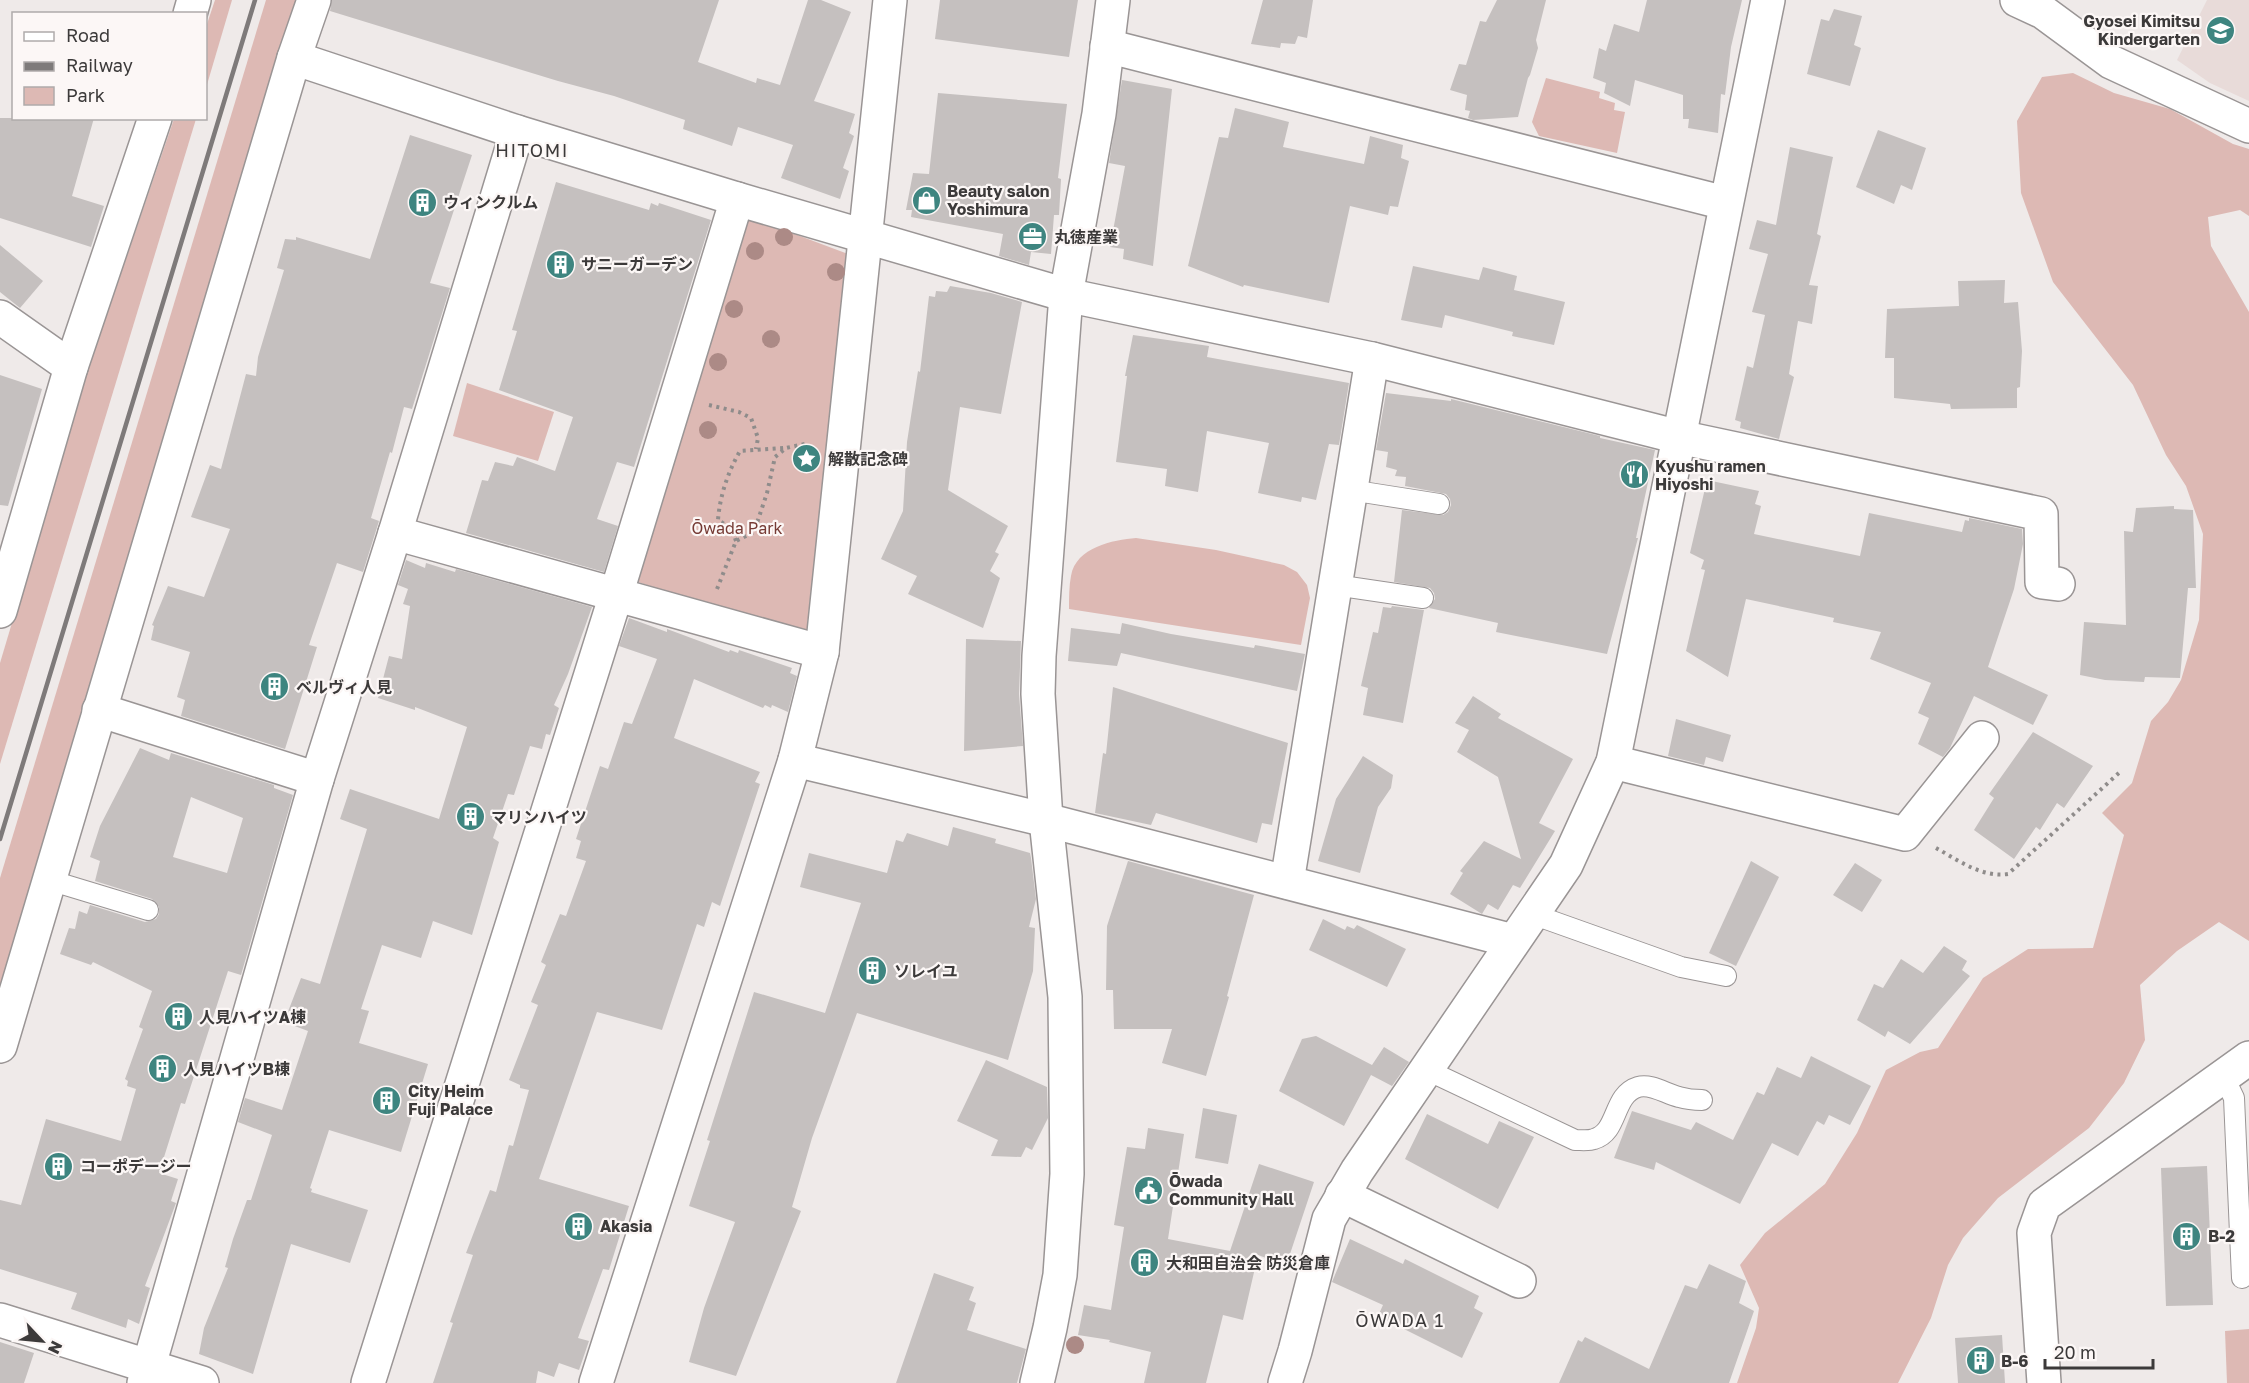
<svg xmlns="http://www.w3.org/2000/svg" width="2249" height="1383" font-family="'Golos Text','Noto Sans JP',sans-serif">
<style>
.built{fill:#e8dbd9}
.green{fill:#ddb9b4}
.building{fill:#c5c0bf;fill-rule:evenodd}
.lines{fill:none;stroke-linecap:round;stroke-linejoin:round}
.lane-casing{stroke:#9a9595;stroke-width:22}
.street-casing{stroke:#9a9595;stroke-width:36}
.path{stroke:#8f8c8b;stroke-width:4;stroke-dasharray:3 4.5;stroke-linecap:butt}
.lane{stroke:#fff;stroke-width:20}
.street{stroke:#fff;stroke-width:33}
.rail{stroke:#7e7a7a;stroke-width:4.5}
.tree{fill:#ac8a86}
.labels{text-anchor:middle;stroke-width:4.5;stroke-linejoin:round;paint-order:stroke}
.poi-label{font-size:16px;font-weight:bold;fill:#3c3a3a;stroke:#fcf7f6;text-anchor:start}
.park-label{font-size:16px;fill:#763b35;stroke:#fcf7f6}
.neighbourhood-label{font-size:18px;letter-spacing:1.5px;fill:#3c3a3a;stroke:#fcf7f6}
</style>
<rect width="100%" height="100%" fill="#efeae9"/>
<!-- built -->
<polygon class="built" points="2207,0 2249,0 2249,101 2210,83 2177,60"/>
<!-- green -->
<g class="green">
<polygon points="215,0 232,0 206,88 206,27"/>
<polygon points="266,0 298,0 0,994 0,878"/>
<polygon points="2073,73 2114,93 2170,109 2233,144 2249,149 2249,216 2240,210 2208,217 2211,246 2249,312 2249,941 2219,922 2177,951 2140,985 2145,1040 2124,1083 2089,1128 1998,1198 1963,1238 1948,1265 1931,1318 1898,1383 1737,1383 1756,1328 1759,1308 1740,1265 1765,1233 1825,1184 1857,1133 1886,1070 1920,1052 1938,1048 1983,978 2028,949 2093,948 2124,835 2102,813 2132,783 2151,721 2168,702 2181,680 2199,620 2203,534 2186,486 2166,455 2133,385 2053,282 2021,193 2017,121 2042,77"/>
<polygon points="1546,78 1600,92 1599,98 1615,103 1614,110 1625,112 1617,153 1539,136 1532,122"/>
<polygon points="174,119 196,119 0,764 0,663 86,375"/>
<polygon points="747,216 848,254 806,636 638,582"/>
<polygon points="467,383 554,412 538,461 453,436"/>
<path d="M1136,538l80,12 68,15 13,7 10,13 3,13 -9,47 -232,-36c0,-11 0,-23 2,-33 5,-29 42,-36 65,-38z"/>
<polygon points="2249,1329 2249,1383 2227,1383 2225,1331"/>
</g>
<!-- building -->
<g class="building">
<polygon points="332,0 719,0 698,62 756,83 757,78 780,85 808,0 821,0 851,12 814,101 855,114 849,133 854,136 843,168 849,171 840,199 781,178 793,145 738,127 732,146 683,129 685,120 614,96 558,81 330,11"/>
<polygon points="940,0 1078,0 1069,57 935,39"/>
<polygon points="1263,0 1313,0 1307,38 1298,36 1295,44 1281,43 1280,48 1251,44"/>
<polygon points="1497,0 1546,0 1536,40 1538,48 1530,75 1528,78 1518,117 1473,120 1468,118 1470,111 1465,110 1467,95 1450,90 1459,64 1466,65 1480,21 1486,22"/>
<polygon points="1647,0 1742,0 1731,47 1725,95 1721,94 1718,133 1688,128 1689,119 1683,119 1683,95 1635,80 1630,106 1604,93 1606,83 1593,78 1599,48 1606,51 1614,24 1639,32"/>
<polygon points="1834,9 1862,16 1854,45 1861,48 1850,86 1807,74 1821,19 1829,21"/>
<polygon points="1122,80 1172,89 1153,266 1123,259 1124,249 1110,247 1125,166 1109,163"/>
<polygon points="938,93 1067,104 1058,178 1061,179 1059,215 1054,215 1051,254 1031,252 1029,265 999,256 1003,234 911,217 912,210 906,210 913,173 929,174"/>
<polygon points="1235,108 1289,122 1283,147 1364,164 1370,136 1403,145 1401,158 1409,161 1398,207 1390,206 1388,215 1350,206 1329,303 1244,285 1243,287 1188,266 1219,137 1228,138"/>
<polygon points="0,118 94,118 72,196 104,206 91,247 0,218"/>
<polygon points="1878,130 1926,148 1912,190 1901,185 1894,204 1856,187"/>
<polygon points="410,135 472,155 430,283 450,288 412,409 404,407 392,453 390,452 371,518 379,521 363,572 337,563 309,645 317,647 285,749 181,716 185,700 177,697 190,652 151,640 154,626 152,625 168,586 204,597 230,529 191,517 210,465 221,469 246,374 256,376 258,357 284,270 277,268 285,239 296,240 296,237 370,259"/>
<polygon points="1790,147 1833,157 1817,234 1821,236 1809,285 1818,286 1812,324 1798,321 1789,374 1794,377 1779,439 1740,428 1741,422 1735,420 1747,366 1753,368 1765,315 1752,312 1768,254 1749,249 1757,220 1776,225"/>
<polygon points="556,182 649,210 651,203 658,206 659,203 711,220 634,467 617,462 597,519 618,526 604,572 466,533 482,480 488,481 495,462 513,466 517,457 555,471 573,417 499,390 517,331 512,330"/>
<polygon points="0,245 43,281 20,308 0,292"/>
<polygon points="1413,266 1479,280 1483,267 1517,276 1514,290 1565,302 1554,345 1512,336 1513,332 1445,315 1442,328 1401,320"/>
<polygon points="2005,280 2004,303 2018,302 2022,351 2020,387 2017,388 2017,408 1951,409 1950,404 1894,398 1894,358 1885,358 1887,309 1959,306 1958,281"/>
<polygon points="950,286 991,293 1022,302 1001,414 960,407 948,490 1008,526 995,552 999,554 990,571 1000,578 983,628 908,594 917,576 881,559 903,511 907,442 918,371 920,372 929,296 935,297 936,291 947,292"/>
<polygon points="1133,335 1209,346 1207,357 1349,383 1339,445 1329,444 1316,500 1302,497 1301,502 1258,493 1269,443 1207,431 1198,492 1165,486 1167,469 1116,462 1127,376 1125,376"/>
<polygon points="0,375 42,389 8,506 0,505"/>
<polygon points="1386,393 1451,401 1451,399 1600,436 1600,438 1655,450 1636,538 1638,538 1607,654 1496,632 1498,623 1429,608 1435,599 1434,593 1430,588 1394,582 1402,510 1443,515 1448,512 1451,505 1450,499 1446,494 1405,486 1406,477 1395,476 1397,470 1386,467 1388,452 1376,450"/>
<polygon points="1707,480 1759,491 1755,504 1761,506 1754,534 1860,556 1869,513 1962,532 1965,520 1969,521 1969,518 2022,529 2023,544 2014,589 1988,667 2048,695 2033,725 1974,696 1950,748 1943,757 1918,744 1929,718 1918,713 1931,683 1870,659 1881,632 1833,622 1834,618 1746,599 1728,677 1686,651 1705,570 1701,569 1704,560 1690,553"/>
<polygon points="2174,506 2174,509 2193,510 2196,588 2188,588 2180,678 2145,677 2144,682 2105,680 2080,675 2084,622 2126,625 2124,531 2133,532 2136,508"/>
<polygon points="406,560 425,568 426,563 455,572 456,569 592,607 568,674 554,705 559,708 550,735 546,734 542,749 530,746 514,795 508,794 493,838 499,842 472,935 433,921 421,958 382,945 361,1009 369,1011 359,1043 428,1064 401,1152 329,1130 310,1188 312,1189 311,1192 368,1210 350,1263 291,1244 253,1374 199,1354 204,1328 228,1268 225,1267 233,1239 247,1200 251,1200 272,1135 238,1122 245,1098 282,1110 308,1031 284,1022 301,978 320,984 367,829 340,819 350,789 439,819 467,727 415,707 415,710 378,698 389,656 402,659 410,606 403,604 408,589 398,585"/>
<polygon points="1392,606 1424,610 1403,723 1363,715 1368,688 1361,686 1373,632 1378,633 1383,607 1391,608"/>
<polygon points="629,618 667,632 667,629 729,652 730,650 738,653 739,650 792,668 790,673 797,676 788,712 772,705 771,708 765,705 763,708 694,679 674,738 760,772 755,782 760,784 720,906 712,902 704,927 697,924 662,1030 597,1012 539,1179 629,1206 609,1270 603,1269 578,1338 589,1341 579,1370 559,1363 554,1377 538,1371 536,1383 433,1383 453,1323 450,1322 473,1255 466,1253 490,1190 496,1192 509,1145 513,1146 529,1090 520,1088 520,1085 509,1080 538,1005 531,1002 546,965 541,962 560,914 566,916 586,861 576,858 581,841 576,839 600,766 608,769 624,722 632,724 657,659 619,646"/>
<polygon points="1122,623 1171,634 1254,648 1255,645 1305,654 1297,691 1121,653 1117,666 1068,661 1071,628 1120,634"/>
<polygon points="966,639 1021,641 1019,694 1023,746 964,751"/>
<polygon points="1113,687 1288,743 1272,825 1262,823 1257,843 1156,813 1151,825 1095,813 1103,753 1106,754"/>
<polygon points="1473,696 1501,714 1498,718 1573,759 1539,823 1555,831 1520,888 1513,885 1498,910 1488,904 1482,914 1450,894 1463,873 1460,871 1484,841 1521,859 1498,777 1457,752 1469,730 1455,723"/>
<polygon points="1676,719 1731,735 1723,762 1706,757 1704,765 1668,756"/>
<polygon points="2033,732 2093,766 2064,808 2057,803 2040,830 2036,827 2014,859 1974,830 1994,798 1989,794"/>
<path d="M140,748l29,12 2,-7 103,32v3l19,7 -52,180 -13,-4 -43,133 -4,-1 -22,70 19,6 -7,22 5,2 -31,83 5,2 -11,36 -11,-5 -2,9 -55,-19 6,-16 -77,-24v-69l21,5 25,-86 75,22 15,-52 -9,-3 1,-5 -3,-2 18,-50 -4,-2 13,-36 -59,-29 -2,3 -31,-11 9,-26 6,1 4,-18 8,3 3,-9 55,17 11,-3 3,-5v-7l-7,-8 -57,-18 5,-20 -10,-4 10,-31zM191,797l52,21 -16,55 -54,-16z"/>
<polygon points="1363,756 1393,775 1391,788 1378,807 1360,873 1318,861 1336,799"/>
<polygon points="953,827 996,839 995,843 1030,853 1031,858 1036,899 1029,927 1035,928 1033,971 1008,1060 857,1013 812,1138 792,1207 801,1211 736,1376 689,1362 704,1308 735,1222 689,1206 710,1141 707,1140 754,992 825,1013 861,903 800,887 809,853 887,873 896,840 903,842 907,833 948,846"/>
<polygon points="1128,861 1254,895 1227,996 1229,997 1206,1076 1162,1063 1172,1029 1114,1029 1113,990 1106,990 1107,926"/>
<polygon points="1751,861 1779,877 1736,966 1709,953"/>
<polygon points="1855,863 1882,880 1862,912 1833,895"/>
<polygon points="1323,919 1345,930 1347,926 1354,929 1357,925 1406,949 1387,987 1309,950"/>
<polygon points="1944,946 1967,961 1962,970 1970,976 1910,1044 1888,1031 1885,1037 1857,1020 1874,984 1883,988 1901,959 1923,973"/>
<polygon points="1316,1036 1372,1065 1384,1047 1409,1062 1392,1086 1371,1075 1344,1126 1279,1091 1302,1039"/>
<polygon points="1811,1056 1871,1086 1850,1125 1829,1115 1824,1125 1817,1121 1798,1156 1772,1143 1740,1204 1656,1162 1654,1170 1614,1158 1632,1111 1691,1130 1696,1122 1733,1140 1757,1092 1764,1095 1777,1067 1801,1078"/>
<polygon points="986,1060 1047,1087 1048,1118 1032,1150 1026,1147 1021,1157 991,1156 998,1140 957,1121"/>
<polygon points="1203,1108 1237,1115 1228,1164 1195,1158"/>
<polygon points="1427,1114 1488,1144 1499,1121 1534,1137 1498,1209 1405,1159"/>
<polygon points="1148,1128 1184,1134 1168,1239 1230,1251 1259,1164 1314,1182 1288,1260 1278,1257 1277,1262 1258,1255 1243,1320 1223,1315 1206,1383 1144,1383 1151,1352 1109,1342 1110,1340 1078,1335 1084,1305 1111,1310 1124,1227 1114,1225 1127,1147 1145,1149"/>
<polygon points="2207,1166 2213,1305 2166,1306 2161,1168"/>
<polygon points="1350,1239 1403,1264 1405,1259 1479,1296 1474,1308 1483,1313 1462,1358 1378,1316 1383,1305 1332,1282"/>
<polygon points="1709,1264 1746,1281 1739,1303 1754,1311 1729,1383 1559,1383 1578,1340 1582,1342 1585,1337 1649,1369 1685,1285 1697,1289"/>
<polygon points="934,1273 974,1287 969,1300 976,1303 967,1330 1026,1349 1017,1383 896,1383"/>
<polygon points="2002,1335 2005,1383 1958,1383 1955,1338"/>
<polygon points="0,1342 34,1353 24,1383 0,1383"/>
</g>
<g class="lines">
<defs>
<g id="lane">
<polyline points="1350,490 1439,504"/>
<polyline points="1335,585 1423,598"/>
<polyline points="49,880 148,910"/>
<polyline points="1532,914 1681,967 1726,976"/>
<path d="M1427,1070l148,70c7,0 14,1 19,-1 25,-7 18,-44 44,-52 13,-4 28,7 41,10 7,2 16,3 23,3"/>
<polyline points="2224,1077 2234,1098 2242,1278"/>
</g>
<g id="street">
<polyline points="2017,0 2043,12 2111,62 2249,126"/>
<polyline points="190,14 194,0"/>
<polyline points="1107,46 1725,203"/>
<polyline points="294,58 517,132 737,199 1066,295 1372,359 1679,437 2041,514 2042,582 2058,584"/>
<polyline points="0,317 71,367"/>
<polyline points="395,533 822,652"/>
<polyline points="0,611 71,367 155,118"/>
<polyline points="99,710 317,779"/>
<polyline points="795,760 1046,820 1513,941"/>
<polyline points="1613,762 1905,834 1982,738"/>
<polyline points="1287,882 1372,359"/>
<polyline points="0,1046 294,58 314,0"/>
<polyline points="1342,1195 1519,1281"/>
<polyline points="0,1320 202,1383"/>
<polyline points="144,1383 317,779 395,533 517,132"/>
<polyline points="368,1383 616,595 737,199"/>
<polyline points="596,1383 795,760 822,652 890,0"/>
<polyline points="1037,1383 1050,1328 1060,1275 1067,1174 1065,997 1046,820 1038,694 1039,656 1066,295 1099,114 1113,0"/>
<polyline points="1285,1383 1295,1351 1329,1219 1357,1171 1566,865 1613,762 1768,0"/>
<polyline points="2044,1383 2034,1233 2044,1205 2249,1058"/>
</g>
</defs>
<!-- lane casing -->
<use href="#lane" class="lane-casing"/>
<!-- street casing -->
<use href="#street" class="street-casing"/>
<!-- path -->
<g class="path">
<polyline points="709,405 739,412 751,418 758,438 756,449"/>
<path d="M736,541l-4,-12 -14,-9c2,-25 10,-48 22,-69l44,-3"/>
<polyline points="717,589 736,541 754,532 767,493 775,457 786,448 809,443"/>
<path d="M1936,848c22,12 46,30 72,26l112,-102"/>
</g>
<!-- lane -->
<use href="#lane" class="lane"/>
<!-- street -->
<use href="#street" class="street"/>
<!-- rail -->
<polyline class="rail" points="0,839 255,0"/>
</g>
<!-- trees -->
<g class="tree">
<circle cx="784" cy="237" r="9"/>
<circle cx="755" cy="251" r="9"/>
<circle cx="836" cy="272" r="9"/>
<circle cx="734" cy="309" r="9"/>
<circle cx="771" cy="339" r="9"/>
<circle cx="718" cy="362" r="9"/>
<circle cx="708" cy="430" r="9"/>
<circle cx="1075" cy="1345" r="9"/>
</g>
<!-- icons -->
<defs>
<symbol id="school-disc" viewBox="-11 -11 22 22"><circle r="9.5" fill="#3e8580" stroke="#fcf7f6"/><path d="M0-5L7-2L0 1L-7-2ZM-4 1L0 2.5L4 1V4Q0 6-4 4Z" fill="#fff"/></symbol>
<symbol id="shop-disc" viewBox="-11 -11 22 22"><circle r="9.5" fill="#3e8580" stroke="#fcf7f6"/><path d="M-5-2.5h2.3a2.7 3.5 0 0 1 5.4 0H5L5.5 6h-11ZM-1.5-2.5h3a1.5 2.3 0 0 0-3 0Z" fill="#fff"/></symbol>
<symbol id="building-disc" viewBox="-11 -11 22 22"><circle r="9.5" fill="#3e8580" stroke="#fcf7f6"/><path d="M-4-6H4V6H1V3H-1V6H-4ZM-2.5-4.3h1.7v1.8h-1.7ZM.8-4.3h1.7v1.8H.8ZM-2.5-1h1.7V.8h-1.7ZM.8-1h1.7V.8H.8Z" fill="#fff"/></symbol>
<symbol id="office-disc" viewBox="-11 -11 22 22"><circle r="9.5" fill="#3e8580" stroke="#fcf7f6"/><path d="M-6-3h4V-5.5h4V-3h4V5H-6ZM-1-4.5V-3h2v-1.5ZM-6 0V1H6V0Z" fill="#fff"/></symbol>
<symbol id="sight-disc" viewBox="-11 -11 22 22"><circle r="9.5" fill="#3e8580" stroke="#fcf7f6"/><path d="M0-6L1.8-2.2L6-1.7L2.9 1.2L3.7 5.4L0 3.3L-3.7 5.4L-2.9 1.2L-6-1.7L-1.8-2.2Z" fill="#fff"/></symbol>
<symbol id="restaurant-disc" viewBox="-11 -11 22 22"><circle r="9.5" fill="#3e8580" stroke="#fcf7f6"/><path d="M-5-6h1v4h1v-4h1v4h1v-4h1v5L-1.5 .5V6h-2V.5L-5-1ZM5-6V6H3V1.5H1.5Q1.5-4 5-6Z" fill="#fff"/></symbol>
<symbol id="civic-disc" viewBox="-11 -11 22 22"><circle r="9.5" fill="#3e8580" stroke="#fcf7f6"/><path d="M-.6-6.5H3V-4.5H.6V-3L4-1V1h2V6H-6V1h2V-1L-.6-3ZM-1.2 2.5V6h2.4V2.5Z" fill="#fff"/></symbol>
</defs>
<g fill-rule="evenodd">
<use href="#school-disc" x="2204" y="14" width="33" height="33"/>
<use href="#shop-disc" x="910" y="184" width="33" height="33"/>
<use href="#building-disc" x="406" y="186" width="33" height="33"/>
<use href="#office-disc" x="1016" y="220" width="33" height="33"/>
<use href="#building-disc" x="544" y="248" width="33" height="33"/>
<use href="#sight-disc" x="790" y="442" width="33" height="33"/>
<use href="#restaurant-disc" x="1618" y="458" width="33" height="33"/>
<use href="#building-disc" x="258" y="670" width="33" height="33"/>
<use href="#building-disc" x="454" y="800" width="33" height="33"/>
<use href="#building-disc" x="856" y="954" width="33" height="33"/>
<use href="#building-disc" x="162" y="1000" width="33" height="33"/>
<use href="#building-disc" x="146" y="1052" width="33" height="33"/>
<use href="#building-disc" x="370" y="1084" width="33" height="33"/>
<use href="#building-disc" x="42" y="1150" width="33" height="33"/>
<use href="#civic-disc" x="1132" y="1174" width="33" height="33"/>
<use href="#building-disc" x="562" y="1210" width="33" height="33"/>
<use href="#building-disc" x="2170" y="1220" width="33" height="33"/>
<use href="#building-disc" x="1128" y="1246" width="33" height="33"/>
<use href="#building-disc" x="1964" y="1344" width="33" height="33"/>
</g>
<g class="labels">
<!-- poi labels -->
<g class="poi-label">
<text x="2200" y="27" text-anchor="end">Gyosei Kimitsu<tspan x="2200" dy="18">Kindergarten</tspan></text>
<text x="947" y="197">Beauty salon<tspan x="947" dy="18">Yoshimura</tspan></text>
<text x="443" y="208">ウィンクルム</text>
<text x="1054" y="243">丸徳産業</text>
<text x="581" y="270">サニーガーデン</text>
<text x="828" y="465">解散記念碑</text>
<text x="1655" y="472">Kyushu ramen<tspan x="1655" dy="18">Hiyoshi</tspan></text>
<text x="296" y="693">ベルヴィ人見</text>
<text x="491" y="823">マリンハイツ</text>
<text x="894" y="977">ソレイユ</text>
<text x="199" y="1023">人見ハイツA棟</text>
<text x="183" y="1075">人見ハイツB棟</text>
<text x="408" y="1097">City Heim<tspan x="408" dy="18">Fuji Palace</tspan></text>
<text x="80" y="1172">コーポデージー</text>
<text x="1169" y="1187">Ōwada<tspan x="1169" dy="18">Community Hall</tspan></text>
<text x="600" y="1232">Akasia</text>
<text x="2208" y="1242">B-2</text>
<text x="1166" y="1269">大和田自治会 防災倉庫</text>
<text x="2001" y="1367">B-6</text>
</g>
<!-- park labels -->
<g class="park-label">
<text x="737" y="534">Ōwada Park</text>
</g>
<!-- neighbourhood labels -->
<g class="neighbourhood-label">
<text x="532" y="157">HITOMI</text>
<text x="1400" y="1327">ŌWADA 1</text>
</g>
</g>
<!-- legend -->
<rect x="12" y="12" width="195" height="108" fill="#fcf7f6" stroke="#afabab" stroke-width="1.5"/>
<rect x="24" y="32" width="30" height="9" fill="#ffffff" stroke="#afabab" stroke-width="1.5"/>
<text x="66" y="42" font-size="18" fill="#3c3a3a">Road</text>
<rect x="24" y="62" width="30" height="9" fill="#7e7a7a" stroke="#afabab" stroke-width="1.5"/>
<text x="66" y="72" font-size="18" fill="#3c3a3a">Railway</text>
<rect x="24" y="87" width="30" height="18" fill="#ddb9b4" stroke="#afabab" stroke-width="1.5"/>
<text x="66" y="102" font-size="18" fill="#3c3a3a">Park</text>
<!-- north arrow -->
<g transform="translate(42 1341) rotate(116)" stroke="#fcf7f6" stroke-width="4.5" paint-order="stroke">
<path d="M0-4.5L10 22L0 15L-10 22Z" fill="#3c3a3a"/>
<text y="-9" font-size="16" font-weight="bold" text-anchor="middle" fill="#3c3a3a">N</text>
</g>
<!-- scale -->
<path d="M2045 1359v9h108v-9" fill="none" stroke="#3c3a3a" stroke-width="3"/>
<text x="2054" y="1359" font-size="18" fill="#3c3a3a" stroke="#fcf7f6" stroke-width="4.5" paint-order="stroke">20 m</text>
</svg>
